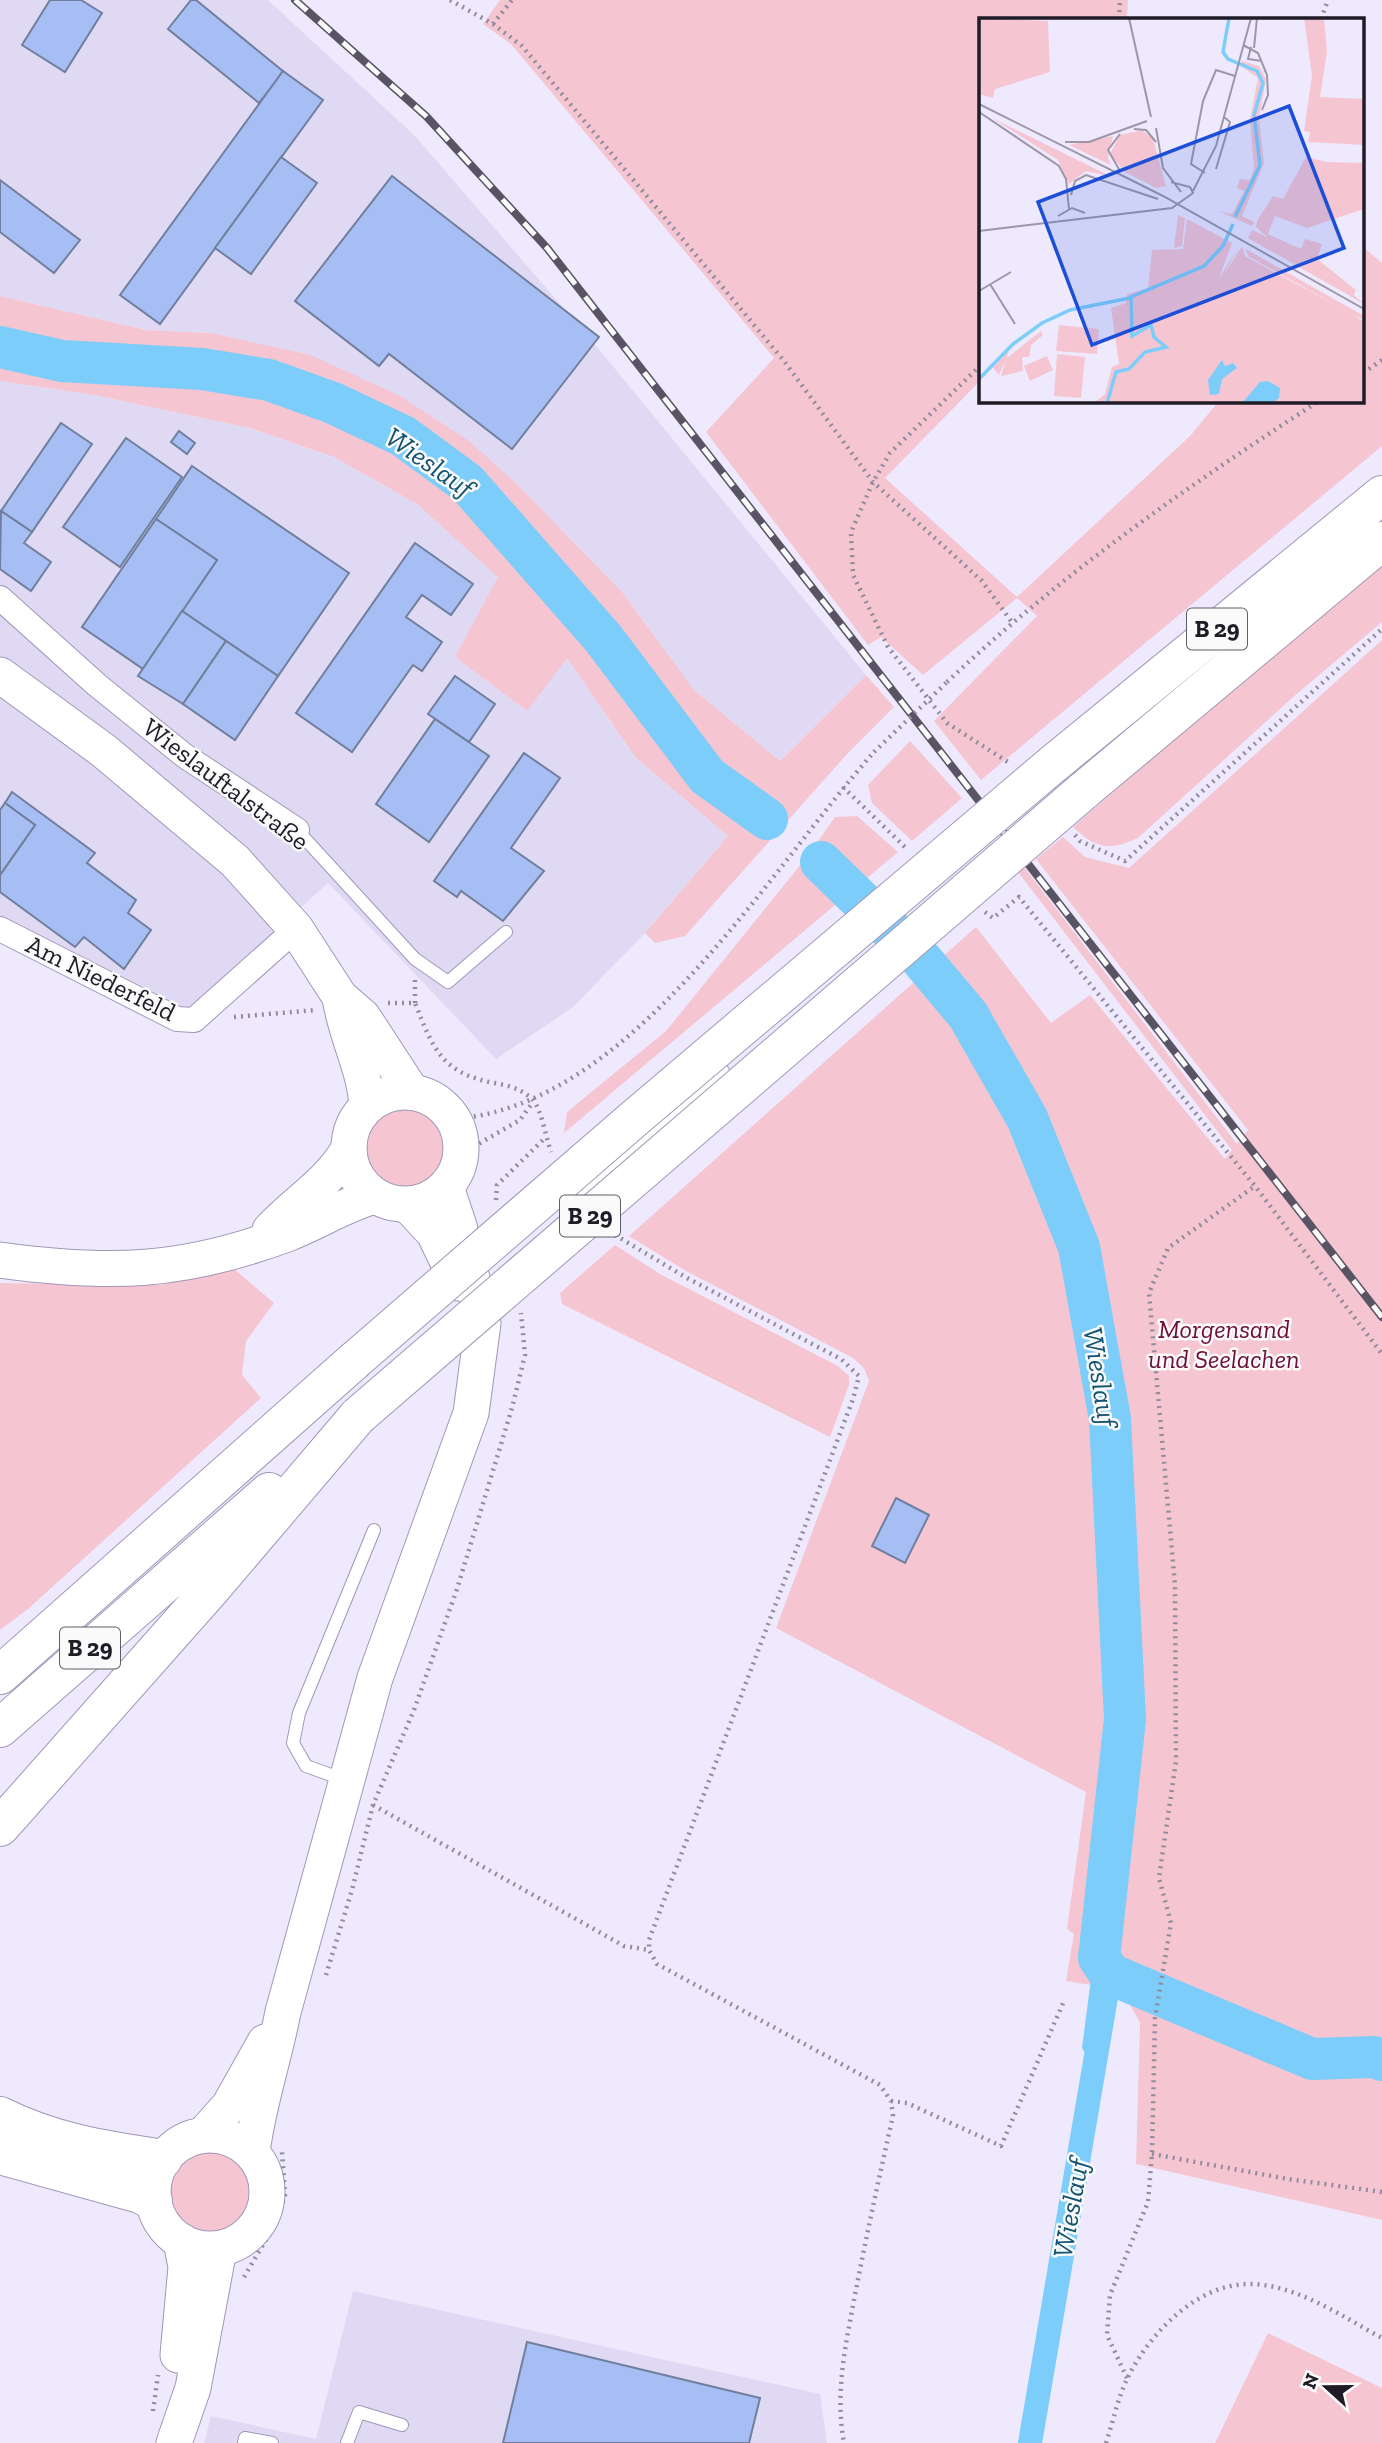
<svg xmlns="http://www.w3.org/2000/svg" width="1382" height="2443" font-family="'Zilla Slab',serif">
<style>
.built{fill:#e0d9f3}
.green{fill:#f5c6d2}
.water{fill:#7ccdf9}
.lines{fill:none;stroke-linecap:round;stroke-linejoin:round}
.canal{stroke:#7ccdf9;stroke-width:24}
.river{stroke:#7ccdf9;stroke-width:42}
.building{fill:#a6bef4;stroke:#717f9c;stroke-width:2}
.lane-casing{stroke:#a097b8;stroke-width:14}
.street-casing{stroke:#a097b8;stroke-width:26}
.secondary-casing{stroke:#a097b8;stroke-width:37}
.highway-casing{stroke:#a097b8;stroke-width:40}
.path{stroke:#918c9d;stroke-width:4.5;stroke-dasharray:2 5;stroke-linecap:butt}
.lane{stroke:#fff;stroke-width:12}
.street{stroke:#fff;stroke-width:24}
.secondary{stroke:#fff;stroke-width:35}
.highway{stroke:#fff;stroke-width:38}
.rail-casing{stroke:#595463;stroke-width:8}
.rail{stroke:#fafafa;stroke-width:5;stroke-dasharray:16;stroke-linecap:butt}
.highway-bridge-casing{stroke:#a097b8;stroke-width:40;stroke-linecap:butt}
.path-bridge{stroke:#918c9d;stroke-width:4.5;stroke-dasharray:2 5;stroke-linecap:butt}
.highway-bridge{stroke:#fff;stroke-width:38}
.labels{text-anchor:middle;stroke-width:5;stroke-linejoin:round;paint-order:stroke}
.shield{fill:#fafafa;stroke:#615e66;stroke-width:2}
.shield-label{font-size:24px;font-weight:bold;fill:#1f1b27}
.street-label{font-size:26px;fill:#1f1b27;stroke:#fafafa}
.park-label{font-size:26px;font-style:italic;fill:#6e0f38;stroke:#fafafa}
.water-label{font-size:28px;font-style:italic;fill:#135371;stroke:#fafafa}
.inset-river{fill:none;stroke:#7ccdf9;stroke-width:3.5}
.inset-road{fill:none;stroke:#9c97a8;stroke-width:2}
.view{fill:#1d4ed8;fill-opacity:0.15;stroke:#1d4ed8;stroke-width:3.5}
.inset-edge{fill:none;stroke:#1f1b27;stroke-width:3.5}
</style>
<rect width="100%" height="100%" fill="#efe9fe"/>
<!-- built -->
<g class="built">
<polygon points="0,0 268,0 415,136 598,348 866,675 780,761 694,690 623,593 517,484 211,333 146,330 0,296"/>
<polygon points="0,381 94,395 250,428 334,457 417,504 499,577 455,657 567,658 636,758 728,836 645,933 572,1008 496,1059 328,883 187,1011 0,922"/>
<polygon points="353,2291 820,2394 827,2443 204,2443 211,2416 316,2439"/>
</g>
<!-- green -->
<g class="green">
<polygon points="500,0 1128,0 1127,19 981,19 981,380 885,478 1017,597 1190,436 1219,401 1363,401 1363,247 1382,263 1382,446 981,780 934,721 1037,616 1017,598 923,675 881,637 868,645 706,432 774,358 511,44 483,24"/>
<polygon points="0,296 146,330 211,333 311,355 400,396 469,441 517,484 623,593 694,690 780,761 866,675 894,707 848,753 685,936 655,943 645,933 728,836 636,758 567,658 527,711 455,657 498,577 417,504 334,457 250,428 94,395 0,381"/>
<path d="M1382,564v58l-90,76 -154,140c-28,13 -42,11 -65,-11l190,-165z"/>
<polygon points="1382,640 1382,2220 1136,2164 1140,2023 1122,1990 1066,1981 1074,1934 1067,1929 1086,1792 776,1628 869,1381 864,1368 853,1358 686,1271 629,1236 976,927 1051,1023 1090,995 1225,1159 1232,1150 1018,872 1024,867 1237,1144 1248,1130 1036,859 1063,837 1085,857 1129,868"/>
<polygon points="910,741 962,798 912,841 872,803 868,785"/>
<polygon points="857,816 898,852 564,1133 567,1112 666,1031 806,858 835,817"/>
<circle cx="405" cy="1146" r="43"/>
<polygon points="615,1245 660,1274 838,1366 849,1376 849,1385 830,1437 562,1304 560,1293"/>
<polygon points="233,1268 274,1303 246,1341 242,1375 261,1398 28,1609 0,1630 0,1283 160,1285"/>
<circle cx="212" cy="2193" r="44"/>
<polygon points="1268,2333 1382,2388 1382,2443 1215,2443"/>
</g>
<!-- water -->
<polygon class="water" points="1099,1955 1102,1959 1087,2045 1096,2062 1093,2065 1082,2048 1094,1956"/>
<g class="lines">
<!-- canal -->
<polyline class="canal" points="1030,2443 1110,1974"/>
<!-- river -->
<g class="river">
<polyline points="0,347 62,361 202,369 269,380 333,403 403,436 467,483 603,638 707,776 767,819"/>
<polyline points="821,862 921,959 968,1015 1027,1118 1079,1247 1110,1419 1125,1719 1099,1958 1110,1974 1312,2059 1374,2057 1382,2060"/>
</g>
</g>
<!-- building -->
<g class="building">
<polygon points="50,0 81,0 102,13 65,72 22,45"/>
<polygon points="191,0 196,0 284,72 259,103 168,29"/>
<polygon points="283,71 323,100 160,324 120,295"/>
<polygon points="281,157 317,183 251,274 215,248"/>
<polygon points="392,176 599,337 512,449 389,354 379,366 295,301"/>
<polygon points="0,180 80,240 54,273 0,232"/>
<polygon points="61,423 92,444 32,532 1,511"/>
<polygon points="179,431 195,443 187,454 171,442"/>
<polygon points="126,438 182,477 120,567 63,527"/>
<polygon points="192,466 349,573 278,676 182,611 217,560 156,519"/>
<polygon points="1,511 32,532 24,543 51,562 31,591 0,569"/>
<polygon points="156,519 217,560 143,669 82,627"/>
<polygon points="415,543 473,584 451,615 422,595 406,617 442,642 422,671 413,665 352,752 296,713"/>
<polygon points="182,611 226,641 183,704 138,676"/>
<polygon points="226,641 278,676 235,740 183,704"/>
<polygon points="455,676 495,704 469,742 428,714"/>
<polygon points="435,719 489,756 429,842 376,804"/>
<polygon points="524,753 560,778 511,848 544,871 503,921 461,891 457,897 434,881"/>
<polygon points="12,792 95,853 87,863 136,900 128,913 151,930 124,969 84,937 75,947 0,892 0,875 35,825 5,803"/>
<polygon points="5,803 35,825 0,875 0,810"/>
<polygon points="896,1498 929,1515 905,1563 872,1546"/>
<polygon points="527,2342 760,2398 749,2443 503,2443"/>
</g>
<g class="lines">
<defs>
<g id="lane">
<polyline points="297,830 415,959 448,982 506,932"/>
<polyline points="575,1199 723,1071"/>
<polyline points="345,1780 306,1766 293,1743 299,1713 374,1530"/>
<polyline points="244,2443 245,2438 272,2443"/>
<polyline points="347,2443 359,2412 402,2425"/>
</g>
<g id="street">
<polyline points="0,598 97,685 185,756 297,830"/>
<polyline points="0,929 177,1019 194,1020 296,929"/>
</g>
<g id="secondary">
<polyline points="0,675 104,751 235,861 296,929 340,997 363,1017 412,1092"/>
<path d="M340,997c5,38 25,71 27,109"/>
<circle cx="405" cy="1148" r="56"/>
<polyline points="408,1205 434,1233 458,1283"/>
<path d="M270,1230c26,-28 59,-47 78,-80"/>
<path d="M0,1260c110,15 182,13 287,-26 31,-12 56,-29 88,-38"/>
<polyline points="204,2134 229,2106 265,2042"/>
<circle cx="210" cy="2192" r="57"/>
<path d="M252,2152c6,-48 22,-93 31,-140l92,-334 96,-265 12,-90 -24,-97 -13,-39"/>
<polyline points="178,2355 186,2267 181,2241"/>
<polyline points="174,2443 193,2388 219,2249"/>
</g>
<g id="highway">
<polyline points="1053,764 1382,495"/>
<polyline points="1082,792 1382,541"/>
<polyline points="0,1675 354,1361"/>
<polyline points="0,1728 269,1492"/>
<polyline points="0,1827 210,1590 358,1416"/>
<path d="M0,2116c55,27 103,34 163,43"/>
<polyline points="0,2155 140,2194 153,2201"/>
</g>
</defs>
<!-- lane casing -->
<use href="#lane" class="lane-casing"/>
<!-- street casing -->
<use href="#street" class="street-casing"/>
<!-- secondary casing -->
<use href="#secondary" class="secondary-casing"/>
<!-- highway casing -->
<use href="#highway" class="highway-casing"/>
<!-- path -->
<g class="path">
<polyline points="450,0 493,24 522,46 784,361 873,482 982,581 1011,621"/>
<polyline points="1119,19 1120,0"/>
<polyline points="1321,19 1328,0"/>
<polyline points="493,24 512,0"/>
<polyline points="981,365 890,453 873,482 851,532 853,575 888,647 947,723 1011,764"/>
<polyline points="1363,373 1382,360"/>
<path d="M947,682c113,-107 242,-197 372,-281"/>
<polyline points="843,787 908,850"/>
<polyline points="1075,835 1080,841 1125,861 1382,629"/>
<polyline points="985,912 993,918 1019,897 1255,1186 1382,1354"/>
<path d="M388,1003h27c18,45 26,70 79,80 14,2 28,6 39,17 9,11 13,38 18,52"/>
<polyline points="415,1003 415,979"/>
<polyline points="234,1017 316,1010"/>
<path d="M453,1119c177,-12 313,-245 421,-367"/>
<polyline points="461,1154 520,1120 533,1102"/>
<polyline points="496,1200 497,1185 546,1137"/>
<path d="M615,1235l72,43 154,81 18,17 -6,23 -204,541v10l8,14 223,121 11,16 2,15c-14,61 -27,122 -39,184 -9,48 -19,94 -10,143"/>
<polyline points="373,1805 624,1946 649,1950"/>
<polyline points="326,1975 352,1890 373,1805 414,1710 457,1589 512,1408 525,1355 521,1313"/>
<polyline points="891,2101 907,2103 1001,2146 1064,2001"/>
<polyline points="1152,2154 1288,2179 1382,2192"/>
<polyline points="244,2277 277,2221 285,2195 282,2152"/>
<polyline points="1127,2378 1107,2335 1110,2295 1148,2202 1152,2154 1155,2018 1171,1923 1159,1878 1176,1761 1175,1585 1149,1293 1168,1248 1255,1186"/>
<polyline points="153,2411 158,2375"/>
<path d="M1106,2443c7,-21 12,-46 22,-66 22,-44 69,-93 121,-93 47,0 94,33 133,54"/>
</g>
<!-- lane -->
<use href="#lane" class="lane"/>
<!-- street -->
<use href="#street" class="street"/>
<!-- secondary -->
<use href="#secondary" class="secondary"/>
<!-- highway -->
<use href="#highway" class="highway"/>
<defs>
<polyline id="rail" points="295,0 426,116 547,248 1382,1317"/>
</defs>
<!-- rail casing -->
<use href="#rail" class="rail-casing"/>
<!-- rail -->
<use href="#rail" class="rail"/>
<defs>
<g id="highway-bridge">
<polyline points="354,1361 636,1117 1053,764"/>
<polyline points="358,1416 1082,792"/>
</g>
</defs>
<!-- highway-bridge casing -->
<use href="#highway-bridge" class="highway-bridge-casing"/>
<!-- path-bridge -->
<polyline class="path-bridge" points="874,752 947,682"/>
<!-- highway-bridge -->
<use href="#highway-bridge" class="highway-bridge"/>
</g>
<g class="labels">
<!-- shield labels -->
<g class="shield">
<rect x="1187" y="608.5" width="60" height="41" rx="5"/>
<rect x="560" y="1195.5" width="60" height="41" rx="5"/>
<rect x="60" y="1627.5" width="60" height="41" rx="5"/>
</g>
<g class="shield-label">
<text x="1217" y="637">B 29</text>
<text x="590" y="1224">B 29</text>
<text x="90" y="1656">B 29</text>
</g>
<!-- street labels -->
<g class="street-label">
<text transform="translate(226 784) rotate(37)" y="9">Wieslauftalstraße</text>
<text transform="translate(101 978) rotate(26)" y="9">Am Niederfeld</text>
</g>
<!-- park labels -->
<g class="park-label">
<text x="1224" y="1338">Morgensand<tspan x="1224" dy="30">und Seelachen</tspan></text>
</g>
<!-- water labels -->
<g class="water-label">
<text transform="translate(430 462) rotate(35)" y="10">Wieslauf</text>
<text transform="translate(1101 1377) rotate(81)" y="10">Wieslauf</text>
<text transform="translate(1070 2208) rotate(-80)" y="10">Wieslauf</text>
</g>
</g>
<!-- overview -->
<g transform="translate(979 18)">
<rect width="385" height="385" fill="#efe9fe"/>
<path d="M0,0l69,3 2,51 -55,17 -2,9 -14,-4zM325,0h20l3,33 -7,46 44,2v46l-56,-3 2,-10 -6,-1 8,-56zM263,43l17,5 7,13 -7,39 5,45 -22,53 12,6 -2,4 -34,-15 14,3 12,-23 -7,-3 3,-9 10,1 4,-11 -4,-50 8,-41 -17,-12zM13,100l120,59 -26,-6 -17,13 -11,-24zM163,112l11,9 13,47 -10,2 -31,-16 -15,-18 10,-19zM134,118l-5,21 3,8 -42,-20zM327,139l21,5 37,1v46l-57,19 -32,-12 -7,18 33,15 4,-10 17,5 -5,15 39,31 -2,5 10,9 -116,-66 4,-8 15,7 -11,-10 1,-6 16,-25 10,3zM199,197l7,3 -3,28 -8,2zM208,201l45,24 -13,35 21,-33 -19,34 21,-33 3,10 103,56 -100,-56 -2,-7 118,67v4l-11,-5 11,7v81h-270l11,-9 7,-27 7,-3 -8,-56 15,-5 1,-9 21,-6 4,-38 31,-1zM80,307l40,4 -2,25 -41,-3zM62,313l2,4 -12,10 -2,12h-7l1,14 -22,5 5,-17 -7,16 -6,-7 15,-17 -1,7zM78,336l28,3 -4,41 -27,-2zM68,338l6,14 -23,11 -6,-15z" fill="#f5c6d2"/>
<path d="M243,342l3,6 8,-3 4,5 -15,11 -3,15 -9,1 -2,-15zM289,363l12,7 -1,10 -7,5h-30l18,-21z" fill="#7ccdf9"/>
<path class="inset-river" d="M250,0l-6,34 5,7 29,12 6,12 -9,32 6,50 -25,52M0,361l34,-35 29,-21 28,-13 60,-12M128,385l9,-31 13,-3 16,-17 21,-5 -12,-10 -3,-12 -19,11 -1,-39 73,-31 19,-20 10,-22"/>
<path class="inset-road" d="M150,0l22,99M264,27l15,8 9,22 1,20 -6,15M272,29l-3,12 14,2M275,30l3,-30M0,86l184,92 201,113M0,94l80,54 7,13 3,30M177,110l7,40 18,24M155,111l12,1 10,12M86,124h24l58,-21M237,151l14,-47 -6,-5M141,153l-12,-21 12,-16M226,155l-14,-9 12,-63 13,-31 19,6M214,173l23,-45 35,-128M92,177l4,-14 11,-6 72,24M79,198l14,-8 13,5M0,213l193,-23 21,-15 -3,-6 -19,-5M11,266l25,40M0,273l32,-19"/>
<path class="view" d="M310,88l55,142 -252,97 -54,-143z"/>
<rect width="385" height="385" class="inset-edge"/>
</g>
<!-- north arrow -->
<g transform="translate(1326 2387) rotate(291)" stroke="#fafafa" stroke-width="5" paint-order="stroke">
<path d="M0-5L12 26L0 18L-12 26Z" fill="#1f1b27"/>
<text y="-10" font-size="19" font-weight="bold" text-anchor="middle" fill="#1f1b27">N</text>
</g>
</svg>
